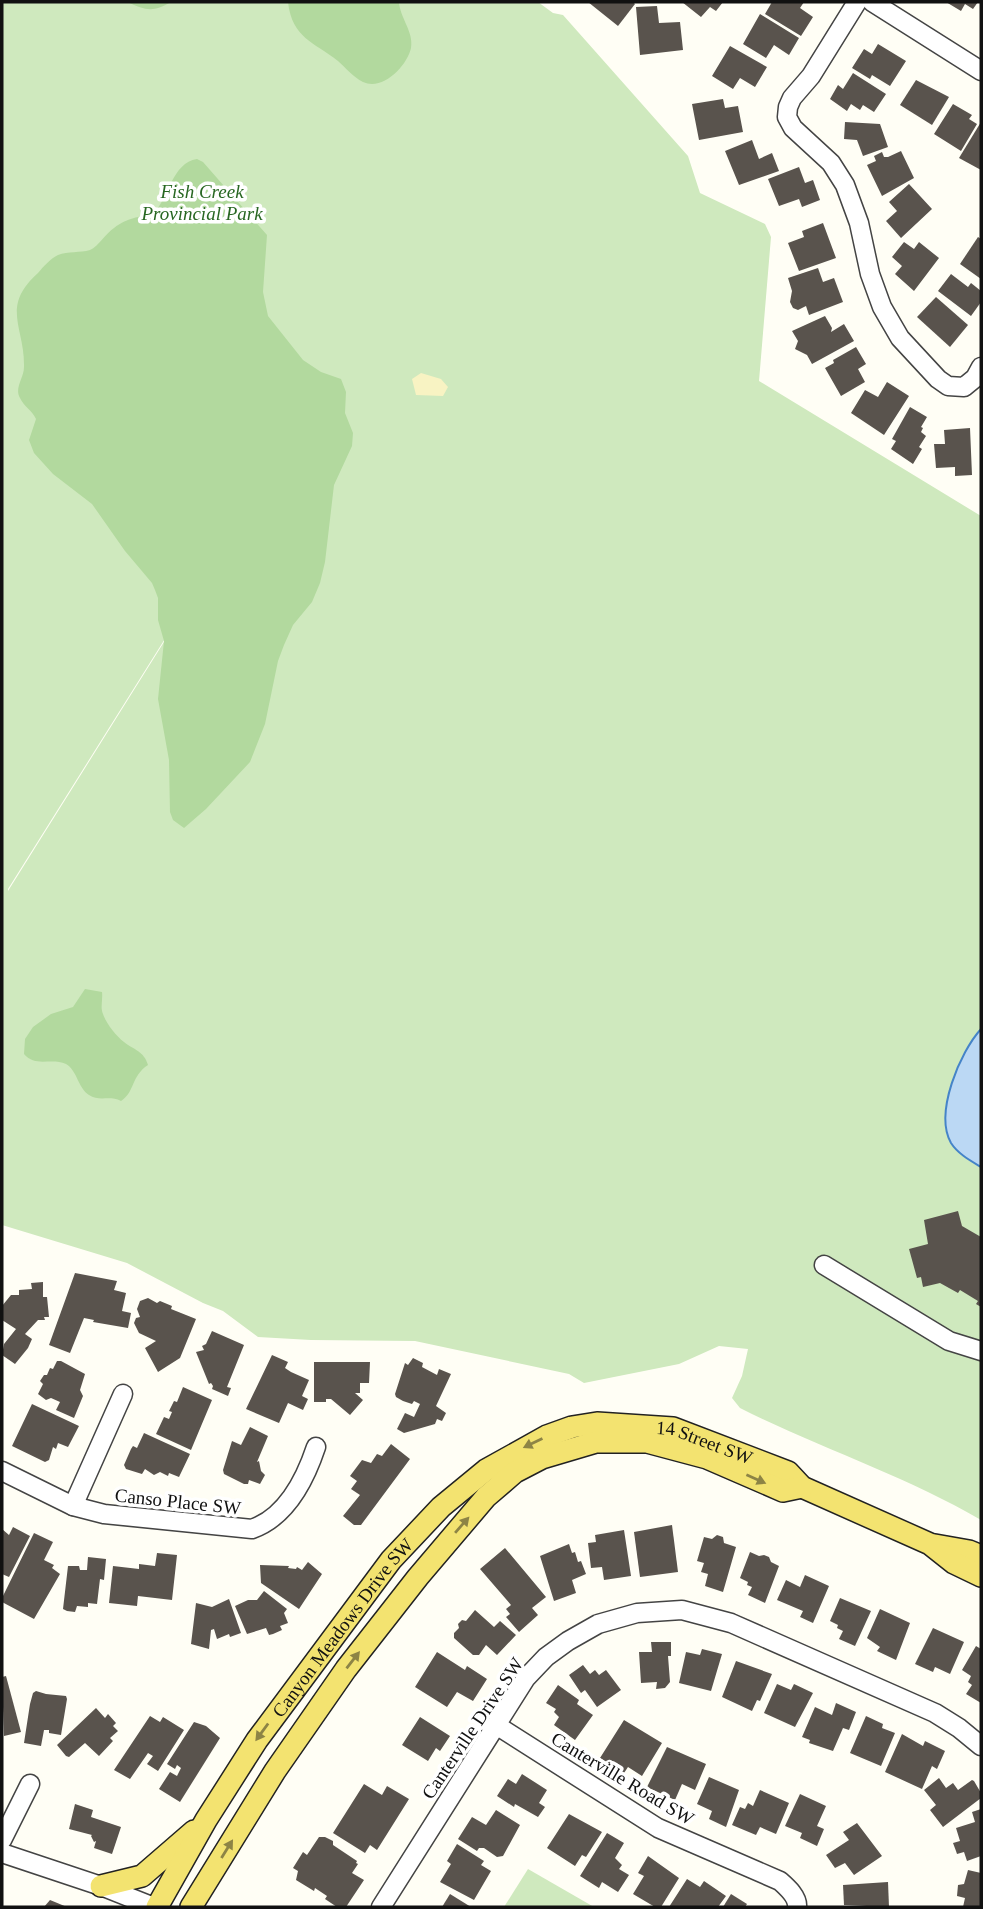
<svg xmlns="http://www.w3.org/2000/svg" width="983" height="1909" font-family="Georgia,serif">
<style>
.green{fill:#cfe9be;fill-rule:evenodd}
.forest{fill:#b2d99e}
.sand{fill:#f8f3c3}
.water{fill:#bbd8f4;stroke:#4584c8;stroke-width:2}
.building{fill:#59534d}
.lines{fill:none;stroke-linecap:round;stroke-linejoin:round}
.minor-casing{stroke:#444;stroke-width:21}
.major-casing{stroke:#222;stroke-width:24}
.minor{stroke:#fff;stroke-width:18}
.major{stroke:#f3e370;stroke-width:21}
.oneway{fill:#8d8445}
.labels{text-anchor:middle;stroke-width:7;stroke-linejoin:round;paint-order:stroke}
.park-label{font-size:19px;font-style:italic;fill:#286722;stroke:#fff}
.street-label{font-size:19px;fill:#111;stroke:#fff}
</style>
<rect width="100%" height="100%" fill="#fffef5"/>
<!-- green -->
<g class="green">
<path d="M2,2h536l15,11 10,2 125,141 12,37 65,31 6,13 -12,144 222,135v1004c-77,-45 -162,-72 -241,-112l-8,-10 10,-22 6,-27 -29,-3 -40,18 -95,19 -15,-9 -154,-33 -104,-1 -53,-3 -35,-26 -20,-8 -76,-40 -125,-38zM178,618h1l-171,273v-2z"/>
<polygon points="528,1869 594,1907 504,1907"/>
</g>
<!-- forest -->
<g class="forest">
<path d="M127,2h44c-19,11 -25,8 -44,0z"/>
<path d="M288,2h111c1,16 15,30 12,46 -4,18 -28,43 -48,34 -10,-5 -17,-14 -25,-21 -24,-19 -46,-23 -50,-59z"/>
<path d="M197,159l6,3 64,73 -4,57 5,24 35,44 18,12 20,7 5,13 -1,21 8,20 -1,13 -18,39 -9,77 -5,21 -8,19 -19,23 -9,20 -6,16 -13,63 -15,38 -44,47 -22,19 -11,-8 -3,-8 -1,-52 -11,-61 6,-58 -6,-21v-22l-3,-8 -3,-7 -27,-32 -33,-47 -39,-30 -19,-21 -5,-13 7,-21c-4,-9 -12,-12 -16,-21 -6,-10 4,-20 4,-31 1,-40 -24,-60 14,-94 5,-6 13,-15 20,-18 10,-4 22,-2 32,-5 9,-4 15,-16 24,-22 14,-11 24,-10 40,-15 15,-16 18,-50 43,-54z"/>
<path d="M85,989l17,3c1,8 -2,15 1,22 3,9 13,22 21,28 10,8 20,9 24,23 -17,11 -13,27 -27,36 -11,-6 -22,1 -32,-6 -11,-7 -12,-25 -23,-31 -15,-7 -30,4 -42,-10l1,-15 8,-12 18,-13 22,-7z"/>
</g>
<!-- sand -->
<polygon class="sand" points="421,373 441,379 448,387 443,396 416,395 412,379"/>
<!-- water -->
<path class="water" d="M981,1029v138c-10,-6 -23,-13 -30,-24 -17,-30 9,-91 30,-114z"/>
<!-- building -->
<g class="building">
<polygon points="588,2 633,2 635,4 618,26"/>
<polygon points="682,2 723,2 716,11 710,7 701,17"/>
<polygon points="772,2 804,2 800,8 813,17 801,36 765,14"/>
<polygon points="946,2 978,2 973,9 965,4 961,11"/>
<polygon points="657,6 659,23 680,22 683,50 640,55 636,7"/>
<polygon points="760,14 799,38 789,55 774,45 766,58 743,44"/>
<polygon points="878,44 906,61 890,86 872,75 870,79 852,68 864,49 872,54"/>
<polygon points="730,46 767,67 755,87 740,78 733,89 712,76"/>
<polygon points="853,73 886,94 874,112 863,105 860,110 851,104 847,111 830,99 838,85 843,89"/>
<polygon points="916,80 949,97 932,125 900,105"/>
<polygon points="723,99 725,108 738,106 743,132 699,140 692,104"/>
<polygon points="953,104 972,115 969,119 977,124 961,151 934,134"/>
<polygon points="845,122 880,124 888,147 863,156 857,140 844,139"/>
<polygon points="981,122 981,170 959,158"/>
<polygon points="752,140 759,159 772,153 779,171 739,185 725,151"/>
<polygon points="901,151 914,178 882,196 867,165 876,161 874,156 882,152 884,157 888,157"/>
<polygon points="799,167 805,183 813,180 820,200 802,207 799,199 779,206 768,179"/>
<polygon points="909,184 932,209 901,238 886,221 897,211 889,202"/>
<polygon points="823,223 836,258 799,271 788,243 804,237 802,231"/>
<polygon points="978,237 981,239 981,279 960,264"/>
<polygon points="904,242 914,249 919,242 939,258 914,291 895,274 902,266 892,257"/>
<polygon points="818,268 823,282 834,278 843,302 809,315 806,306 798,310 793,308 790,302 792,291 788,278"/>
<polygon points="951,274 968,287 971,283 981,291 981,302 971,316 938,291"/>
<polygon points="936,297 968,325 950,347 917,317"/>
<polygon points="825,316 832,328 831,332 844,324 854,341 812,364 807,355 795,349 798,341 792,331"/>
<polygon points="856,347 866,364 858,369 865,382 841,396 825,368 834,363 833,360"/>
<polygon points="887,382 909,396 884,435 851,413 865,390 878,397"/>
<polygon points="910,407 927,417 921,427 923,428 921,432 926,436 919,447 922,449 913,464 891,449 896,441 892,439"/>
<polygon points="970,428 972,475 955,476 955,467 936,468 934,444 945,444 944,430"/>
<polygon points="958,1211 962,1226 981,1237 981,1307 976,1304 978,1301 960,1290 958,1293 940,1283 923,1287 921,1277 917,1278 909,1249 928,1244 924,1220"/>
<polygon points="75,1273 117,1281 114,1290 126,1293 122,1311 131,1313 128,1328 93,1322 94,1320 84,1318 70,1353 49,1345"/>
<polygon points="43,1282 43,1297 47,1297 49,1317 44,1317 45,1320 38,1320 25,1334 32,1339 28,1348 15,1364 2,1355 4,1344 16,1329 2,1320 2,1306 11,1295 19,1295 19,1290 32,1289 31,1283"/>
<polygon points="148,1298 157,1303 160,1301 172,1306 171,1309 196,1319 180,1358 158,1372 145,1348 156,1341 139,1333 134,1323 136,1318 140,1317 137,1309 140,1301"/>
<polygon points="212,1331 244,1345 227,1387 231,1388 228,1396 212,1389 213,1386 211,1383 209,1384 196,1352 204,1350 202,1346 206,1344"/>
<polygon points="272,1355 288,1362 285,1368 291,1372 309,1380 302,1396 308,1399 303,1410 288,1403 279,1423 246,1409"/>
<polygon points="413,1358 423,1363 422,1367 437,1375 439,1369 451,1374 436,1406 446,1413 442,1421 437,1419 435,1424 404,1433 397,1429 405,1413 414,1417 420,1404 414,1401 412,1404 403,1401 396,1397 395,1394 405,1363 408,1365"/>
<polygon points="57,1361 61,1361 85,1374 80,1390 83,1396 74,1418 56,1410 60,1402 51,1398 46,1400 38,1394 43,1384 40,1381 44,1375 47,1375 50,1368 53,1369"/>
<polygon points="314,1362 370,1362 369,1383 360,1383 360,1393 355,1393 363,1400 350,1415 331,1399 326,1399 326,1402 314,1402"/>
<polygon points="183,1387 212,1400 191,1450 156,1434 164,1417 169,1419 172,1412 169,1411 174,1401 177,1402"/>
<polygon points="32,1404 79,1426 68,1447 58,1443 56,1449 53,1447 49,1460 45,1462 12,1446"/>
<polygon points="250,1427 268,1436 257,1462 259,1461 261,1471 265,1475 260,1484 249,1480 248,1484 244,1484 224,1474 223,1470 232,1441 241,1445"/>
<polygon points="144,1433 190,1454 179,1477 169,1473 168,1476 160,1472 154,1475 145,1469 142,1474 126,1469 124,1465 131,1449 133,1446 137,1448"/>
<polygon points="391,1444 410,1459 361,1525 354,1525 343,1516 360,1495 351,1489 357,1481 350,1476 362,1460 371,1463 377,1454 382,1456"/>
<polygon points="672,1525 678,1572 640,1577 634,1532"/>
<polygon points="13,1527 30,1536 9,1577 2,1574 2,1529 9,1535"/>
<polygon points="624,1530 631,1576 604,1580 602,1567 591,1568 588,1543 596,1542 595,1535"/>
<polygon points="34,1533 53,1542 44,1560 54,1565 52,1568 60,1574 34,1619 2,1602 2,1598"/>
<polygon points="717,1535 723,1537 724,1543 736,1547 723,1592 705,1586 708,1574 701,1572 704,1563 697,1561 704,1537 712,1539"/>
<polygon points="569,1544 572,1553 575,1552 578,1562 581,1561 586,1574 572,1580 576,1593 554,1601 540,1556"/>
<polygon points="505,1548 546,1597 532,1608 538,1615 519,1632 506,1617 510,1614 506,1609 511,1605 480,1569"/>
<polygon points="750,1552 759,1556 764,1555 769,1557 771,1562 779,1566 765,1603 748,1595 752,1587 747,1585 748,1582 740,1578"/>
<polygon points="157,1553 177,1555 172,1600 138,1596 137,1606 109,1603 113,1566 139,1569 139,1564 155,1566"/>
<polygon points="88,1557 106,1559 104,1580 100,1579 97,1604 88,1603 88,1607 77,1606 75,1612 67,1611 63,1609 68,1566 79,1566 80,1570 87,1570"/>
<polygon points="308,1562 322,1574 299,1609 261,1583 260,1565 289,1566 288,1568 296,1569 297,1567 302,1570"/>
<polygon points="805,1575 829,1586 813,1623 800,1617 803,1611 777,1600 786,1580 800,1587"/>
<polygon points="264,1591 287,1609 284,1613 288,1623 280,1626 282,1630 273,1634 269,1635 266,1628 247,1634 235,1606 248,1600 257,1600"/>
<polygon points="840,1598 871,1611 855,1646 839,1639 843,1631 837,1628 838,1625 830,1621"/>
<polygon points="229,1599 241,1633 230,1637 229,1634 217,1639 214,1629 211,1630 209,1649 191,1644 196,1603 212,1607"/>
<polygon points="880,1609 910,1623 896,1660 877,1651 880,1647 867,1638"/>
<polygon points="475,1610 494,1627 500,1621 516,1635 497,1655 486,1645 479,1655 473,1655 454,1638 454,1633 459,1628 458,1624 462,1620 466,1621"/>
<polygon points="933,1628 964,1642 950,1674 935,1667 933,1672 915,1664"/>
<polygon points="651,1642 671,1642 671,1656 668,1656 670,1682 665,1688 656,1689 657,1682 641,1683 639,1652 652,1652"/>
<polygon points="976,1646 981,1649 981,1703 966,1694 972,1685 968,1682 971,1676 962,1670"/>
<polygon points="702,1649 722,1654 711,1691 679,1683 686,1652 700,1655"/>
<polygon points="437,1652 465,1670 467,1666 487,1679 473,1701 457,1692 447,1707 415,1687"/>
<polygon points="736,1661 772,1674 760,1701 757,1700 752,1711 722,1697"/>
<polygon points="583,1665 590,1674 595,1670 599,1675 606,1670 621,1690 597,1707 585,1690 581,1693 569,1675"/>
<polygon points="6,1676 21,1732 4,1736 2,1677"/>
<polygon points="777,1684 791,1690 794,1684 813,1693 795,1727 764,1713"/>
<polygon points="558,1685 579,1700 577,1704 593,1715 575,1740 554,1725 559,1717 554,1712 556,1709 546,1703"/>
<polygon points="36,1691 46,1694 66,1696 67,1699 61,1735 49,1733 49,1730 44,1730 41,1746 24,1743 30,1704 33,1693"/>
<polygon points="836,1703 856,1712 849,1730 843,1728 833,1751 809,1743 810,1740 802,1737 815,1707 832,1715"/>
<polygon points="96,1708 105,1718 108,1714 116,1723 113,1726 118,1731 110,1738 113,1741 99,1756 85,1743 69,1757 66,1756 57,1745"/>
<polygon points="150,1716 160,1722 163,1717 184,1730 158,1771 147,1764 153,1756 148,1753 130,1779 114,1770"/>
<polygon points="866,1716 883,1724 882,1728 895,1733 881,1766 850,1753"/>
<polygon points="420,1717 450,1736 440,1751 436,1748 428,1761 402,1745"/>
<polygon points="624,1720 662,1743 642,1776 628,1767 624,1773 600,1758"/>
<polygon points="194,1722 206,1726 220,1738 180,1802 159,1789 170,1772 177,1776 181,1768 177,1765 175,1769 167,1764"/>
<polygon points="902,1734 923,1746 925,1741 945,1751 937,1769 932,1766 922,1789 885,1772"/>
<polygon points="667,1747 706,1764 695,1790 682,1784 675,1800 647,1787"/>
<polygon points="522,1774 547,1790 539,1803 545,1807 538,1817 515,1804 514,1807 497,1796 508,1779 516,1784"/>
<polygon points="709,1777 739,1790 726,1827 709,1819 712,1811 697,1804"/>
<polygon points="939,1778 946,1788 953,1783 958,1790 972,1780 974,1781 981,1793 981,1798 943,1827 930,1810 936,1805 924,1790"/>
<polygon points="364,1784 382,1795 387,1786 409,1799 377,1850 370,1845 365,1853 333,1833"/>
<polygon points="760,1790 789,1803 776,1834 760,1827 756,1835 732,1825 740,1807 745,1809 748,1803 753,1806"/>
<polygon points="800,1794 826,1806 817,1826 824,1829 817,1846 800,1838 802,1833 785,1826"/>
<polygon points="75,1804 93,1810 91,1817 121,1827 112,1854 94,1848 96,1841 94,1842 91,1836 92,1835 69,1829"/>
<polygon points="981,1809 981,1856 967,1861 964,1852 957,1854 956,1851 953,1843 960,1841 956,1828 975,1822 972,1812"/>
<polygon points="496,1810 520,1825 503,1856 497,1857 484,1848 479,1848 477,1851 458,1839 472,1817 486,1825"/>
<polygon points="569,1814 602,1832 586,1857 582,1855 575,1866 547,1848"/>
<polygon points="857,1823 882,1856 854,1875 845,1863 835,1868 826,1855 849,1840 843,1832"/>
<polygon points="607,1833 624,1843 615,1858 622,1865 619,1869 629,1875 618,1892 602,1882 599,1888 580,1876"/>
<polygon points="319,1837 325,1837 333,1841 333,1845 357,1861 356,1863 358,1864 352,1873 364,1880 346,1907 337,1907 325,1899 327,1896 315,1888 314,1891 296,1880 298,1871 293,1868 303,1852 307,1855"/>
<polygon points="457,1844 484,1861 481,1865 491,1871 474,1900 440,1882 451,1864 447,1861"/>
<polygon points="648,1856 679,1878 661,1907 655,1907 633,1894 644,1876 638,1873"/>
<polygon points="968,1870 981,1873 981,1907 963,1907 965,1898 957,1896 958,1885 964,1884"/>
<polygon points="687,1879 700,1887 704,1881 726,1896 718,1907 669,1907"/>
<polygon points="888,1882 889,1907 844,1905 843,1885"/>
<polygon points="450,1894 471,1907 442,1907"/>
<polygon points="731,1894 747,1904 745,1907 723,1907"/>
<polygon points="50,1900 67,1907 44,1907"/>
</g>
<g class="lines">
<defs>
<g id="minor">
<polyline points="857,2 811,76 792,98 788,107 787,117 793,128 831,163 845,185 859,223 870,274 882,307 900,338 938,379 948,386 964,387 975,378 981,367"/>
<polyline points="872,2 981,71"/>
<polyline points="824,1265 949,1341 981,1351"/>
<path d="M2,1471l71,35 31,8 148,15c34,-12 53,-49 64,-82"/>
<polyline points="73,1506 123,1394"/>
<path d="M496,1725l162,103 122,53c8,7 18,16 17,26"/>
<polyline points="2,1840 30,1784"/>
<polyline points="2,1853 101,1886 154,1907"/>
<polyline points="381,1907 526,1678 546,1657 568,1641 598,1624 637,1613 682,1610 731,1623 935,1713 959,1728 981,1746"/>
</g>
<g id="major">
<polyline points="935,1545 969,1551 981,1556"/>
<polyline points="101,1886 142,1876 194,1831"/>
<path id="s1" d="M157,1907l49,-87 51,-80 134,-180 50,-53 45,-37 61,-34 25,-9 25,-4 76,5 115,44 14,15 128,57 24,19 27,13"/>
<polyline points="191,1907 275,1771 346,1669 418,1577 486,1497 515,1472 542,1458 596,1442 647,1442 707,1458 783,1491 802,1487"/>
</g>
</defs>
<!-- minor casing -->
<use href="#minor" class="minor-casing"/>
<!-- major casing -->
<use href="#major" class="major-casing"/>
<!-- minor -->
<use href="#minor" class="minor"/>
<!-- major -->
<use href="#major" class="major"/>
</g>
<!-- one-way arrows -->
<defs><path id="oneway-solid" d="M-6-.8H1V-3.2L6.5 0L1 3.2V.8H-6Z" transform="scale(1.75)"/></defs>
<g class="oneway">
<use href="#oneway-solid" transform="translate(533 1443) rotate(154)"/>
<use href="#oneway-solid" transform="translate(756 1479) rotate(24)"/>
<use href="#oneway-solid" transform="translate(462 1525) rotate(-49)"/>
<use href="#oneway-solid" transform="translate(353 1660) rotate(-52)"/>
<use href="#oneway-solid" transform="translate(262 1732) rotate(126)"/>
<use href="#oneway-solid" transform="translate(227 1849) rotate(-58)"/>
</g>
<g class="labels">
<!-- park labels -->
<g class="park-label">
<text x="202" y="198">Fish Creek<tspan x="202" dy="22">Provincial Park</tspan></text>
</g>
<!-- street labels -->
<g class="street-label">
<text dy="7" stroke="none"><textPath href="#s1" startOffset="782">14 Street SW</textPath></text>
<text transform="translate(178 1501) rotate(6)" y="7">Canso Place SW</text>
<text dy="7" stroke="none"><textPath href="#s1" startOffset="336">Canyon Meadows Drive SW</textPath></text>
<text transform="translate(472 1728) rotate(-56)" y="7">Canterville Drive SW</text>
<text transform="translate(623 1778) rotate(31)" y="7">Canterville Road SW</text>
</g>
</g>
<!-- border -->
<rect width="983" height="1909" fill="none" stroke="#111111" stroke-width="7"/>
</svg>
